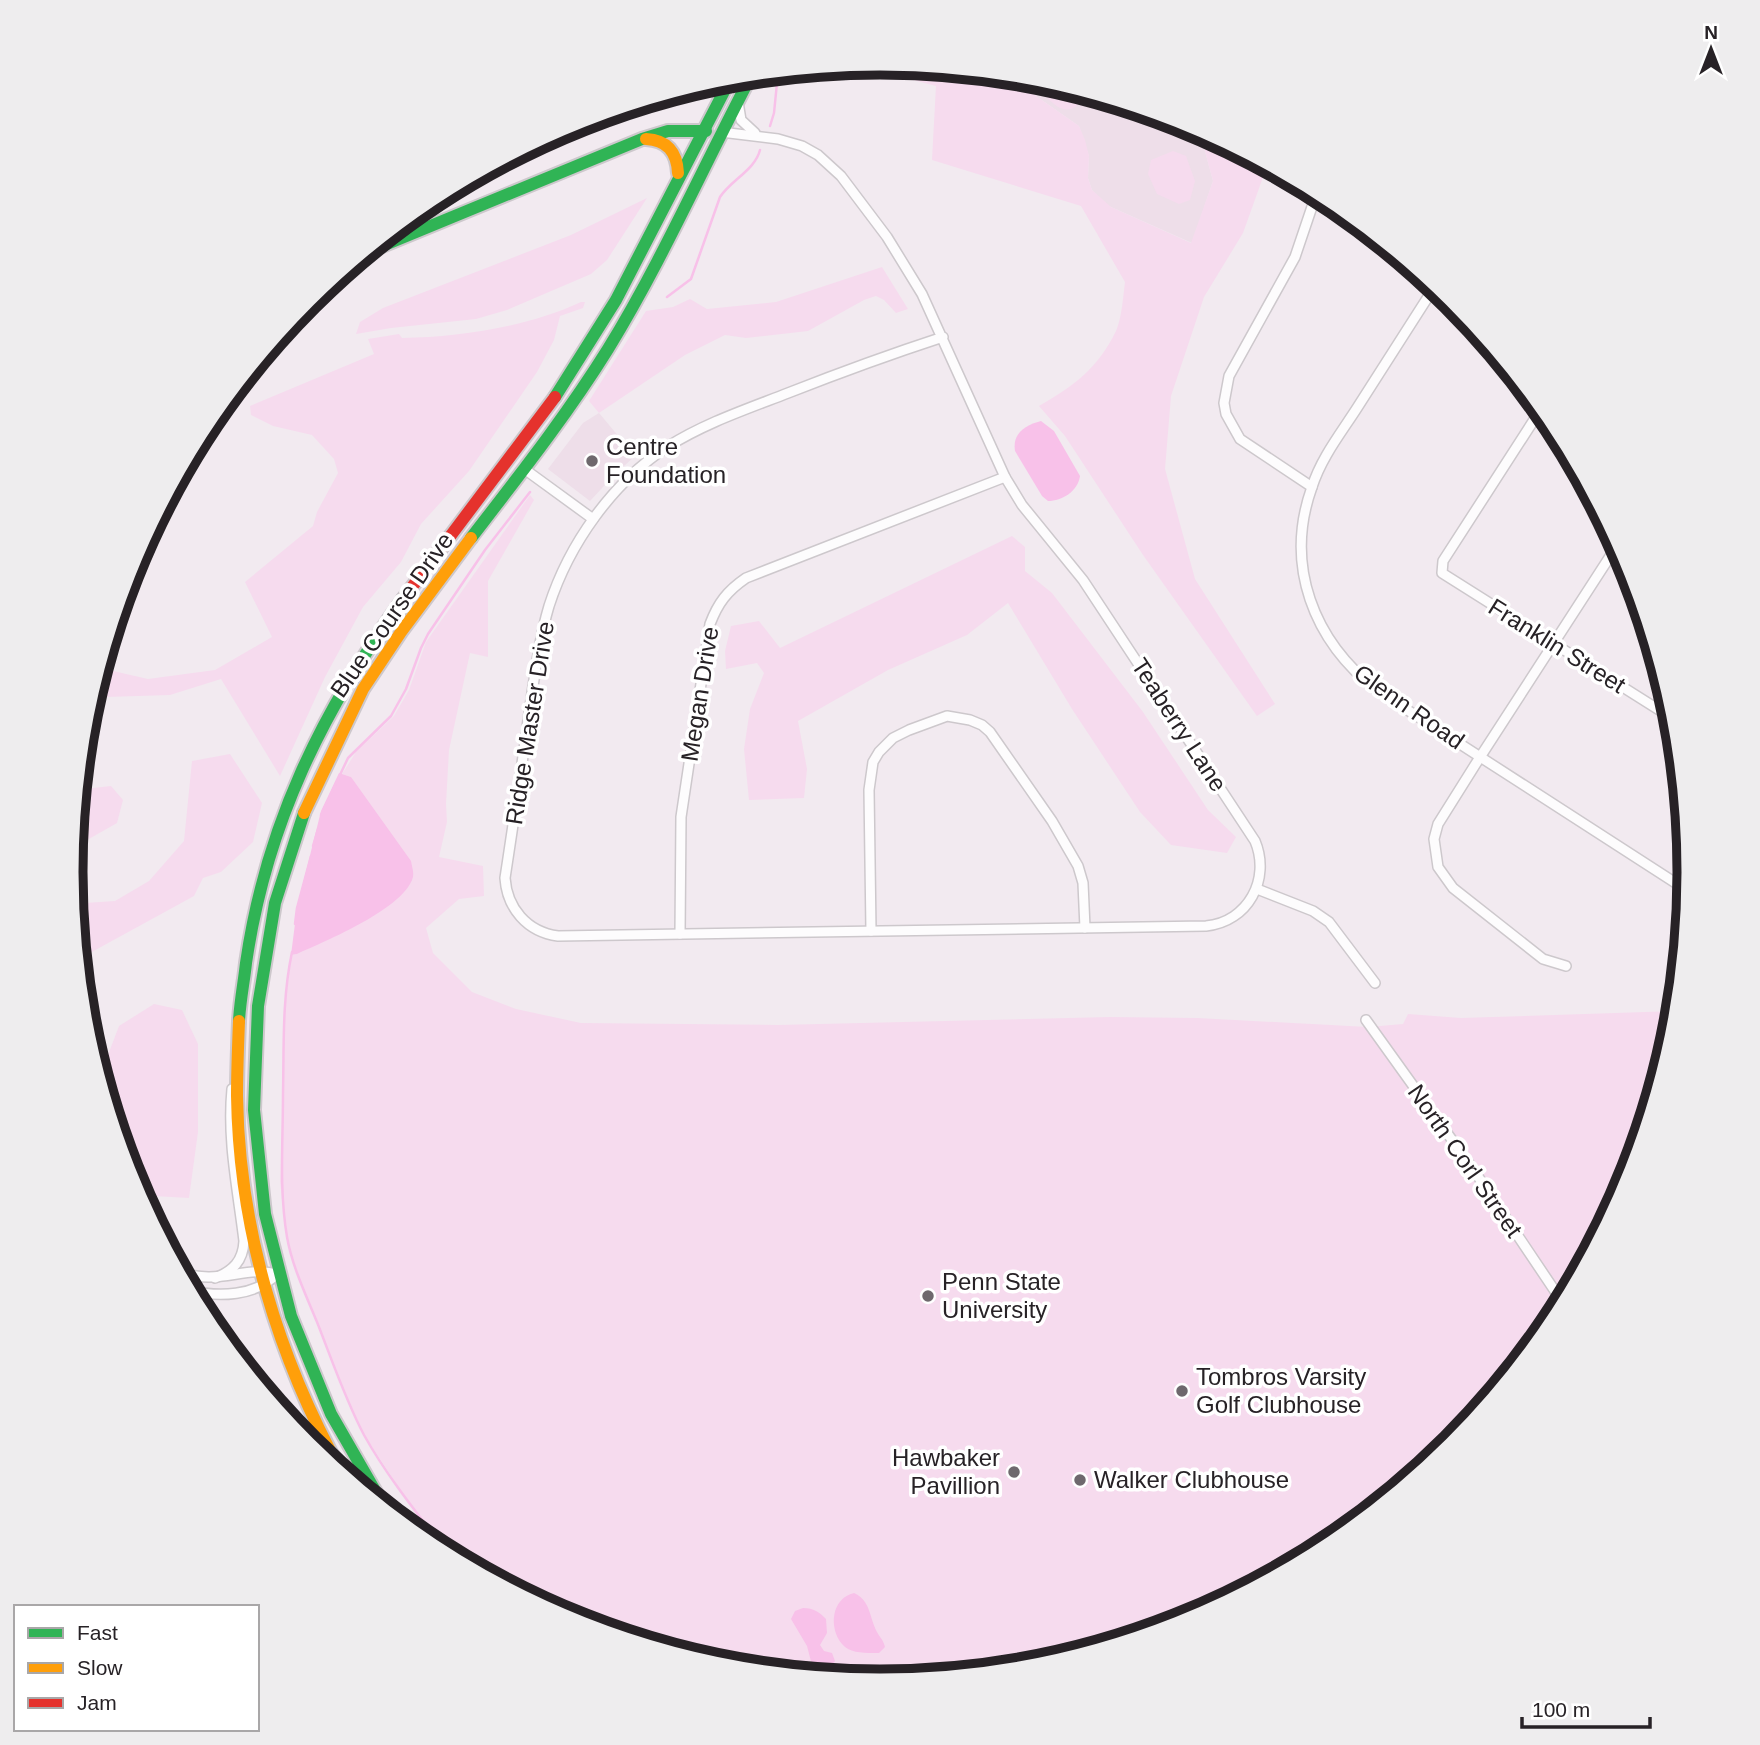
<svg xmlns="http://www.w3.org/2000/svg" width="1760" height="1745" font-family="Arial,sans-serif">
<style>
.built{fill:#eedee9}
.green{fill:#f6dbee}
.water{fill:#f8c1e9}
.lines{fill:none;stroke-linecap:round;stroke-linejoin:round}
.stream{stroke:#f8c1e9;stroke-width:2.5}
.street-casing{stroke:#cdc8cc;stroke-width:12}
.fast-casing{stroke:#cdc8cc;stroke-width:16}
.slow-casing{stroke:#cdc8cc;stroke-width:16}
.jam-casing{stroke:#cdc8cc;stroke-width:16}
.street{stroke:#fdfcfd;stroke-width:9}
.fast{stroke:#30b455;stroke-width:12}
.slow{stroke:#ff9f0a;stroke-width:12}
.jam{stroke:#e5322d;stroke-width:12}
.poi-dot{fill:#6e686d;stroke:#fff;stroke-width:2.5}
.labels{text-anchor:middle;stroke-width:7;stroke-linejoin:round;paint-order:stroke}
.poi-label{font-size:24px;fill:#272226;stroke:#fff;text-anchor:start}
.street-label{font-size:24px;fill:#272226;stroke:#fff}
.rim{fill:none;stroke:#272226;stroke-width:9}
</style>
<rect width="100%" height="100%" fill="#f2eaf0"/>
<!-- built -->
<g class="built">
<polygon points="1017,77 1038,79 1190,125 1203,132 1203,144 1213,181 1192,243 1111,207 1100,199 1092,190 1088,178 1089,156 1079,126 1036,96"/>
<polygon points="599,413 635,456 615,474 590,501 548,469 583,423"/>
</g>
<!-- green -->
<g class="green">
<path d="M880,63l137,13 19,20 43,30 6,14 4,16 -1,22 4,12 19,17 80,36 22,-62 -10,-37v-12l64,34 -24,67 -39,64 -33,99 -6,73 30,110 80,125 -18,12 -114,-161 -78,-119 -26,-30c35,-20 59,-38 77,-75 6,-14 7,-34 9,-49l-44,-76 -149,-46 4,-74 -81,-21z"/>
<path d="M1049,82l32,10 -4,14c-15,10 -25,-4 -36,-14z"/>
<polygon points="1173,151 1186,156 1195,181 1190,200 1179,204 1157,194 1148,174 1151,160"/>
<polygon points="647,198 607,260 591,274 507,310 476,319 391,328 356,334 360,322 383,308 571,235"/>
<polygon points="882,267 908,309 896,313 884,300 876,296 864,300 808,331 746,338 725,335 685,355 599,413 589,401 646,311 673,307 690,299 707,309 776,302"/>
<path d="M581,302h4l-2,6 -23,8 -6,24 -17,32 -68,99 -48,53 -20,38 -38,45 -38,70 -45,99 -59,-97 -51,16 -64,2 -16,4 10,-33 48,11 67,-9 57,-33 -27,-55 68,-56 4,-14 21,-39 -4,-14 -22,-24 -39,-9 -22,-11 -1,-9 124,-52 -6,-15 31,-5 3,4c59,-1 125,-11 179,-36z"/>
<polygon points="530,495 534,500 488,581 488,657 470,653 449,750 446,804 447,822 439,857 483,866 484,896 459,899 426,928 433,953 472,992 516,1009 581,1023 778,1025 1110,1017 1197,1018 1368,1027 1403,1024 1408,1014 1461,1018 1676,1011 1674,1031 1628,1183 1553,1323 1452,1445 1329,1546 1189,1621 1038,1667 880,1682 722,1666 570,1620 450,1556 407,1500 365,1436 341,1385 301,1283 287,1240 280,1182 283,1100 283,1028 291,955 297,954 355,926 351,777 342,774 356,752 394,716 409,690 426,642"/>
<polygon points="1012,536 1025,547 1025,571 1052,593 1143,712 1208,810 1236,837 1227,853 1171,845 1140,812 1072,709 1008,603 967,635 888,670 798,721 807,769 804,798 749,800 744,749 750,709 764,673 757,663 726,669 725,651 731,626 759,621 780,648"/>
<polygon points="230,754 262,803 253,842 221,872 203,878 194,896 79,959 73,900 85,903 115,901 149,881 184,841 192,761"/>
<polygon points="111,786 123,800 117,823 73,848 78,793 84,789"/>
<polygon points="154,1004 182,1010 198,1044 198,1132 189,1198 153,1196 136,1190 100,1076 119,1026"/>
</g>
<!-- water -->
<g class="water">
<path d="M1041,421l13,10 26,45c-2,15 -18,25 -32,25l-6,-5 -27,-45c-3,-18 11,-26 26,-30z"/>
<path d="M339,773l12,4 60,84c1,6 3,11 2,16 -8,31 -87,64 -116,77l-6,1 6,-47 24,-97z"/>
<path d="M854,1593c17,8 15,24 23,39 3,6 6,7 8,15l-6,6c-12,0 -29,1 -37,-9 -14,-17 -10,-46 12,-51z"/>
<path d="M803,1608c11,0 16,4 23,11l1,14 -7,12 4,6 8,2 3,8 -6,10 -12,2 -4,-4 -6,-23 -16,-27 4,-8z"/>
</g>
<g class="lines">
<!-- stream -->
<g class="stream">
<polyline points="770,126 774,113 778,73"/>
<path d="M667,297l24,-18 29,-82c11,-17 35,-27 40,-47"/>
<polyline points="321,815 348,758 391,716 406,689 421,648 428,634 485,550 530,492"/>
<polyline points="313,846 318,829"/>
<polyline points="295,924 297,908 311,856"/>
<path d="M292,952c-10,47 -8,94 -9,142 0,49 -4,95 4,143 5,29 19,58 30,85 15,38 28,77 47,113 24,43 56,82 86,121"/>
</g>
<defs>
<g id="street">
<polyline points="738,102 741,120 755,133"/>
<path d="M721,132l57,7 24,7 16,9 23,21 46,61 35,57 83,183 17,28 61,75 172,261c16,38 -7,81 -49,85l-648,10c-31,-4 -51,-28 -53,-58 8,-53 16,-105 23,-158 6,-38 10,-77 21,-114 20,-62 63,-123 118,-159 38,-24 80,-38 121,-54 51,-20 103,-39 155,-56"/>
<path d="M1435,286c-26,41 -52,81 -78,122 -16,25 -36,50 -45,79 -28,78 1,154 66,204l310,200"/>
<polyline points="1541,409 1443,561 1442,573 1675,720"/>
<polyline points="523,468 593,519"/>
<polyline points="1312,487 1240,439 1226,414 1224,403 1229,376 1295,257 1317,192"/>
<polyline points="1257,889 1313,911 1329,922 1375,983"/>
<polyline points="871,931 869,790 873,762 879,752 893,738 909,730 947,716 970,720 982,725 990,732 1052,821 1078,866 1083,883 1085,928"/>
<path d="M680,934l1,-117 29,-193c8,-21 17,-33 36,-46l259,-101"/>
<polyline points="1566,966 1543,959 1453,888 1438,867 1434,839 1438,824 1475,765 1618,544"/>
<polyline points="1366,1020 1475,1172 1563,1303"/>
<path d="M180,1272c38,14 66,-7 97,2 -21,22 -59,24 -87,16"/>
<path d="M215,1278c18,-7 28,-17 29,-37 -6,-51 -17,-100 -12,-152"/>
</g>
<g id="fast">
<polyline points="365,253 642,139 668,131 706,131"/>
<polyline points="555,397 616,300 731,78"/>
<path d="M471,538c47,-61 96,-123 137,-189 54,-88 95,-182 143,-273"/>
<polyline points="304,813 275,903 258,1006 254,1110 265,1214 291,1316 331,1414 385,1508"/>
<path d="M239,1021c1,-20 5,-39 7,-58 20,-138 76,-252 157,-364"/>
</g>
<g id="slow">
<path d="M646,139c21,1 31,13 32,34"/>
<polyline points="304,813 363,689 401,632 471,538"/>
<path d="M239,1021c-1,25 -2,50 -2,75 2,133 41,262 105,377"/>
</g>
<polyline id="jam" points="403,599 555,397"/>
</defs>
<!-- street casing -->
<use href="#street" class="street-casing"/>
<!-- fast casing -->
<use href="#fast" class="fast-casing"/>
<!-- slow casing -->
<use href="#slow" class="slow-casing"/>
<!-- jam casing -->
<use href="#jam" class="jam-casing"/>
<!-- street -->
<use href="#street" class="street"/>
<!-- fast -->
<use href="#fast" class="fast"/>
<!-- slow -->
<use href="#slow" class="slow"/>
<!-- jam -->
<use href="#jam" class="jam"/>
</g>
<!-- markers -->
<g class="poi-dot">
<circle cx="592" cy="461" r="7"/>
<circle cx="928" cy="1296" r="7"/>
<circle cx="1182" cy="1391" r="7"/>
<circle cx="1014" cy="1472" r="7"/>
<circle cx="1080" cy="1480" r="7"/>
</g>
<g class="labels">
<!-- poi labels -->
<g class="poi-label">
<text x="606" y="455">Centre<tspan x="606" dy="28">Foundation</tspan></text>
<text x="942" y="1290">Penn State<tspan x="942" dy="28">University</tspan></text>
<text x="1196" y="1385">Tombros Varsity<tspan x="1196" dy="28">Golf Clubhouse</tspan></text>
<text x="1000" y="1466" text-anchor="end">Hawbaker<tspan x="1000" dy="28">Pavillion</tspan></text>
<text x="1094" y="1488">Walker Clubhouse</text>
</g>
<!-- street labels -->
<g class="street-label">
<text transform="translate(392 615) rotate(-55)" y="8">Blue Course Drive</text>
<text transform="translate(1557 646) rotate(32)" y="8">Franklin Street</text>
<text transform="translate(700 694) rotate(-81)" y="8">Megan Drive</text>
<text transform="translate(1409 707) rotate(35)" y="8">Glenn Road</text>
<text transform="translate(530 723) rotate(-81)" y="8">Ridge Master Drive</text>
<text transform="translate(1179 725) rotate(57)" y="8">Teaberry Lane</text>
<text transform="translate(1465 1161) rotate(55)" y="8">North Corl Street</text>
</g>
</g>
<!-- crop -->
<path d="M0 0H1760V1745H0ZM83 872a797 797 0 1 1 1594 0a797 797 0 1 1-1594 0Z" fill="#eeedee" fill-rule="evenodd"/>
<path class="rim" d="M83 872a797 797 0 1 1 1594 0a797 797 0 1 1-1594 0Z"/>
<!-- legend -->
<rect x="14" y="1605" width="245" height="126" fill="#ffffff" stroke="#a9a7a8" stroke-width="2"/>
<rect x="28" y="1628" width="35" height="10" fill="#30b455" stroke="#a9a7a8" stroke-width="2"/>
<text x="77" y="1640" font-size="21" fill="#272226">Fast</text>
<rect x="28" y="1663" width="35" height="10" fill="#ff9f0a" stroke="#a9a7a8" stroke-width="2"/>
<text x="77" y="1675" font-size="21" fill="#272226">Slow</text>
<rect x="28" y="1698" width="35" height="10" fill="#e5322d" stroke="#a9a7a8" stroke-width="2"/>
<text x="77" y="1710" font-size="21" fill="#272226">Jam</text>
<!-- north arrow -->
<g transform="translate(1711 49)" stroke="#ffffff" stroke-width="5" paint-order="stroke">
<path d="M0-5L12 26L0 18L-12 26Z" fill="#272226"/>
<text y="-10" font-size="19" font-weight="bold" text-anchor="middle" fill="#272226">N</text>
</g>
<!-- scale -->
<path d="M1522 1717v10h128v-10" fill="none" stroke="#272226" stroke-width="3.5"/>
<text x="1532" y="1717" font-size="21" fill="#272226" stroke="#ffffff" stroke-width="5" paint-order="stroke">100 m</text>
</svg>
